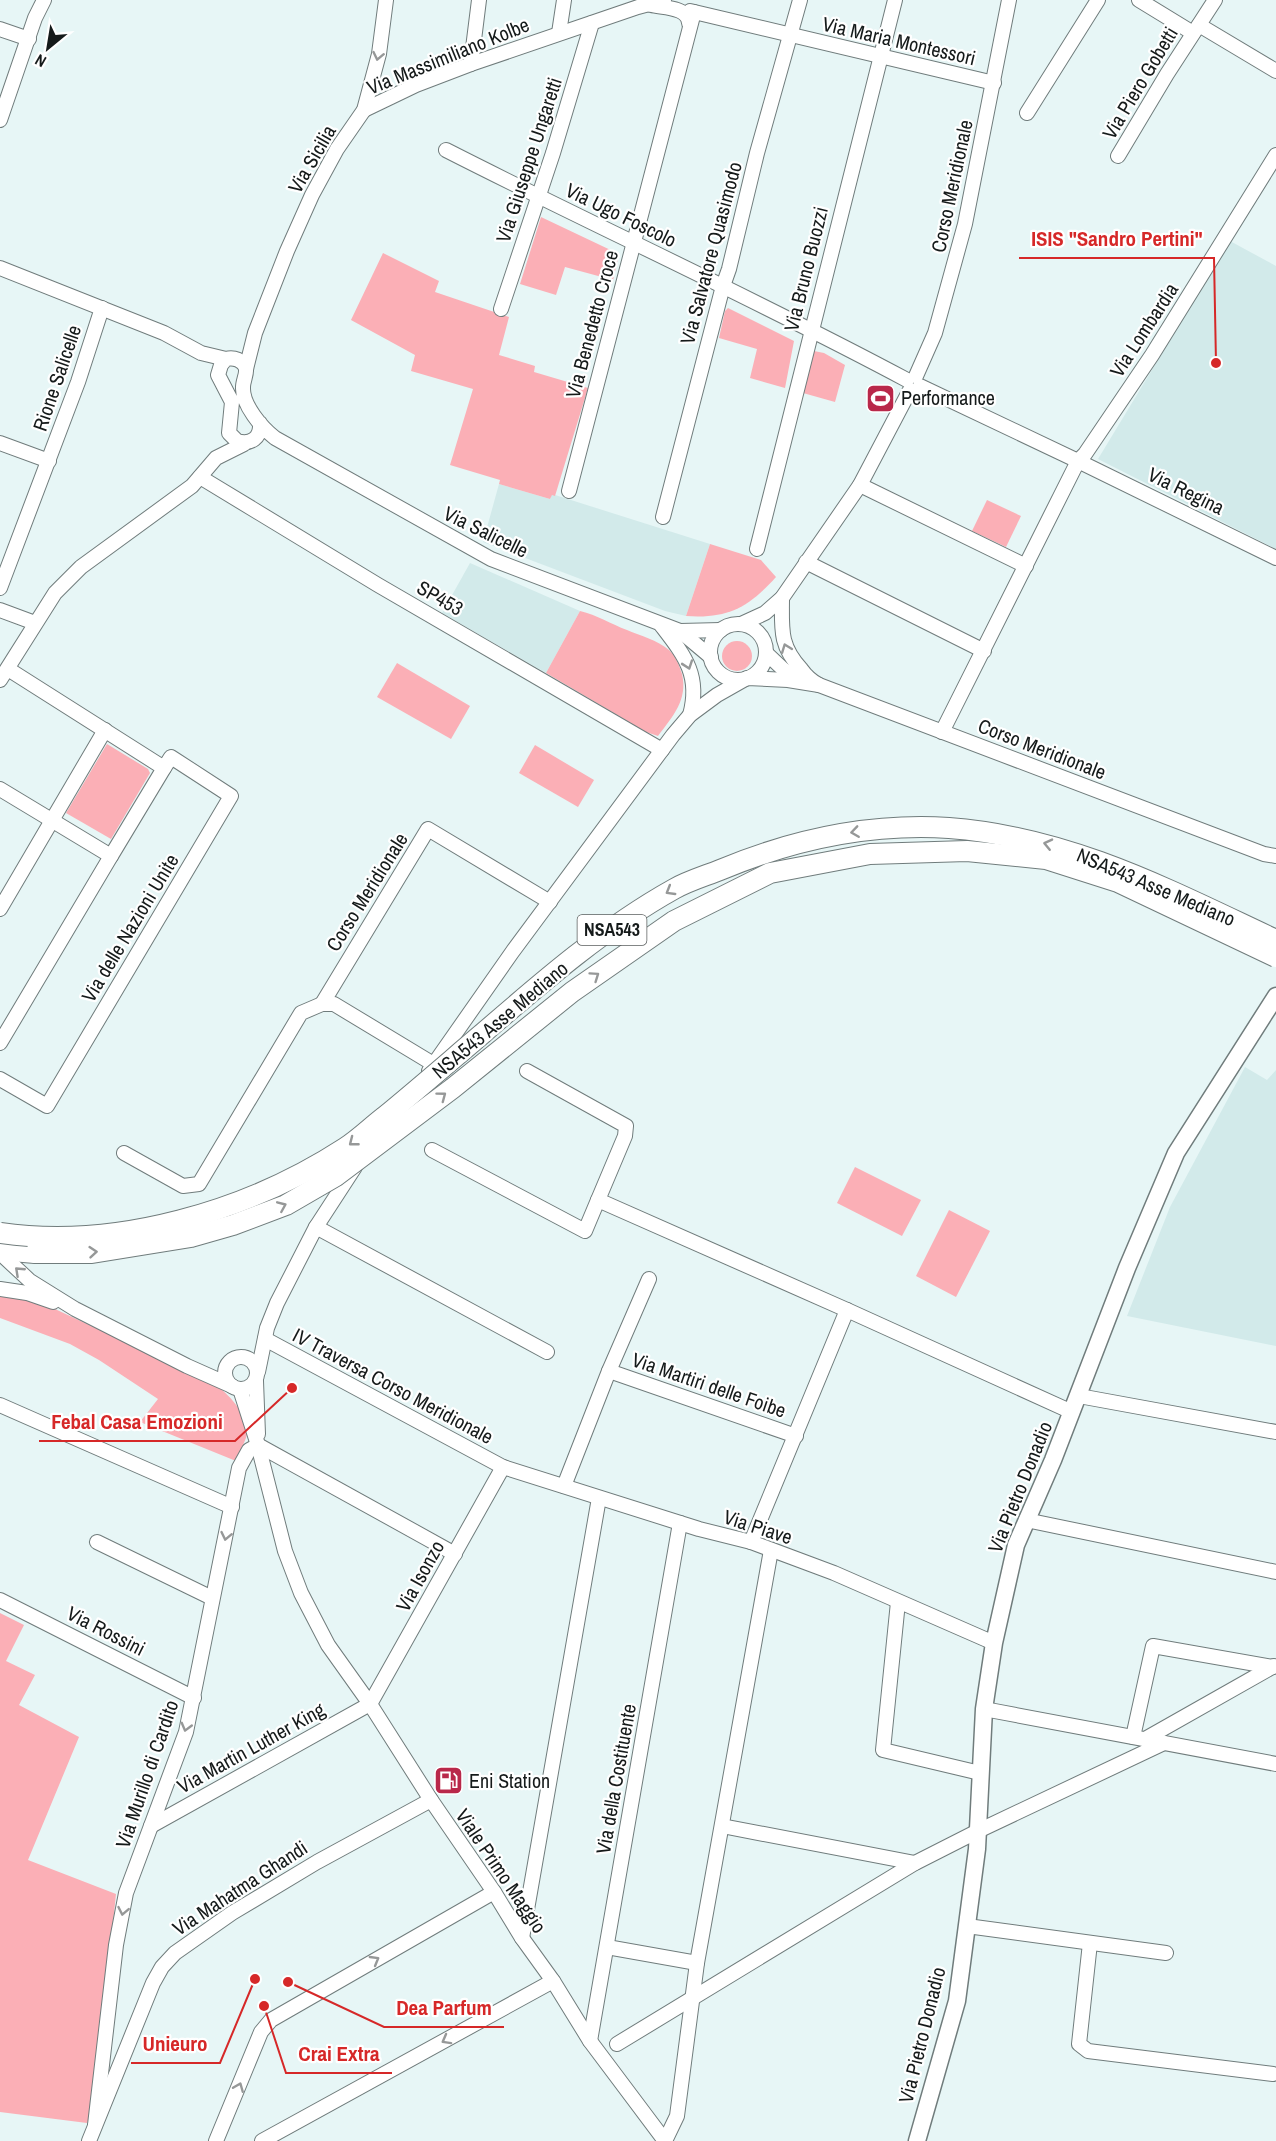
<svg xmlns="http://www.w3.org/2000/svg" width="1276" height="2141" font-family="'Archivo Narrow',sans-serif">
<style>
.built{fill:#d2eaea}
.green{fill:#fbafb6}
.lines{fill:none;stroke-linecap:round;stroke-linejoin:round}
.minor-casing{stroke:#707c7c;stroke-width:16}
.major-casing{stroke:#707c7c;stroke-width:19}
.highway-casing{stroke:#707c7c;stroke-width:22}
.minor{stroke:#fff;stroke-width:14}
.major{stroke:#fff;stroke-width:16}
.highway{stroke:#fff;stroke-width:20}
.highway-bridge-casing{stroke:#707c7c;stroke-width:22;stroke-linecap:butt}
.highway-bridge{stroke:#fff;stroke-width:20}
.oneway{stroke:#969898}
.labels{text-anchor:middle;stroke-width:4.5;stroke-linejoin:round;paint-order:stroke}
.shield{fill:#fff;stroke:#5b5f5f;stroke-width:1.5}
.shield-label{font-size:18px;font-weight:bold;fill:#151a1a}
.street-label{font-size:20px;fill:#151a1a;stroke:#fff}
.poi-label{font-size:20px;fill:#151a1a;stroke:#fff;text-anchor:start}
.leader{fill:none;stroke:#d62828;stroke-width:2}
.callout-dot{fill:#d62828;stroke:#fff;stroke-width:2}
.callout-label{font-size:21px;text-anchor:middle;font-weight:bold;fill:#d62828;stroke:#fff;stroke-width:4.5;stroke-linejoin:round;paint-order:stroke}
</style>
<rect width="100%" height="100%" fill="#e7f6f6"/>
<!-- built -->
<g class="built">
<polygon points="1230,241 1276,266 1276,549 1098,459"/>
<polygon points="499,484 550,499 552,494 710,544 686,616 665,611 483,542"/>
<polygon points="470,563 580,611 546,673 442,613"/>
<polygon points="1245,1067 1267,1080 1276,1070 1276,1346 1127,1316 1170,1207"/>
</g>
<!-- green -->
<g class="green">
<polygon points="541,217 619,254 613,280 565,267 556,295 520,284"/>
<polygon points="383,253 439,281 435,292 509,317 499,355 535,366 534,372 588,388 555,496 552,495 550,499 499,484 500,480 450,465 473,389 411,371 415,355 351,320"/>
<polygon points="728,308 794,341 785,388 750,378 757,349 719,338 725,311"/>
<polygon points="814,351 824,353 845,365 835,402 803,393"/>
<polygon points="987,500 1021,516 1006,547 972,531"/>
<path d="M710,544l51,16 15,17c-27,30 -48,42 -90,39z"/>
<path d="M580,611c17,4 31,13 47,19 14,6 30,10 42,20 7,6 10,15 13,24 6,26 -9,42 -24,62l-12,-4 -100,-59z"/>
<circle cx="737" cy="656" r="15"/>
<polygon points="397,663 470,706 451,739 377,697"/>
<polygon points="107,744 148,769 150,773 111,839 66,813"/>
<polygon points="535,745 594,780 578,807 519,773"/>
<polygon points="855,1167 921,1200 902,1236 837,1203"/>
<polygon points="949,1210 990,1231 956,1297 916,1276"/>
<path d="M0,1292l24,6 31,11 158,74c14,9 37,33 34,51 -2,9 -8,18 -11,27l-96,-39 18,-23 -59,-39 -29,-16 -70,-26z"/>
<polygon points="0,1613 24,1625 6,1661 35,1675 19,1705 79,1737 28,1860 116,1894 94,2108 87,2123 0,2112"/>
</g>
<g class="lines">
<defs>
<g id="minor">
<polyline points="1139,0 1193,33"/>
<path d="M651,5c13,3 37,2 38,18"/>
<polyline points="690,11 994,83"/>
<polyline points="1199,25 1276,71"/>
<polyline points="0,29 29,39"/>
<polyline points="559,33 564,0"/>
<polyline points="471,64 479,0"/>
<polyline points="364,110 416,85 471,64 638,7 664,0"/>
<polyline points="1027,113 1098,0"/>
<polyline points="0,120 35,18 44,0"/>
<path d="M446,150c153,78 310,149 461,230"/>
<polyline points="1118,156 1167,74 1215,0"/>
<polyline points="0,268 164,333 201,353 226,359"/>
<polyline points="501,309 553,153 592,23"/>
<polyline points="246,369 255,333 287,251 312,195 337,149 364,110 379,54 386,0"/>
<polyline points="916,376 935,333 965,224 1009,0"/>
<polyline points="920,386 1078,461 1085,454 1152,355 1276,155"/>
<path d="M260,423c1,15 -9,22 -23,18l-8,-8 3,-31 -14,-27 3,-10 5,-6c8,-2 17,1 20,9 1,6 -3,13 -3,19 -1,18 19,41 32,51l216,121 189,72 31,26"/>
<polyline points="0,443 49,461"/>
<polyline points="200,477 378,585 662,750"/>
<polyline points="860,485 1026,566"/>
<polyline points="569,491 694,12"/>
<polyline points="663,517 723,286 729,269 757,153 800,0"/>
<polyline points="757,549 895,0"/>
<polyline points="806,562 984,651"/>
<polyline points="0,588 78,382 102,308"/>
<path d="M782,598c0,31 -3,47 19,71 5,7 10,12 18,16"/>
<polyline points="0,610 35,623"/>
<polyline points="741,624 765,613 782,598 860,485 910,390"/>
<circle cx="738" cy="652" r="28"/>
<path d="M661,625c23,30 40,50 29,90"/>
<polyline points="680,631 721,630"/>
<polyline points="766,653 784,670 799,679"/>
<polyline points="0,680 55,593 81,567 192,486 216,458 244,444"/>
<polyline points="942,732 1078,461 1276,558"/>
<polyline points="0,789 111,856 0,1043"/>
<polyline points="111,856 164,768"/>
<polyline points="0,909 105,730"/>
<polyline points="322,1004 428,829 550,902"/>
<polyline points="429,1071 513,951 673,735 690,715 717,695 747,678 788,680 819,685 1264,854 1276,856"/>
<polyline points="527,1071 626,1126 625,1136 598,1200 847,1310 1072,1412"/>
<polyline points="0,1079 47,1106 231,796 171,757 164,768 8,669"/>
<polyline points="432,1150 585,1231 598,1200"/>
<polyline points="124,1153 183,1186 199,1184 301,1013 322,1004 334,1004 435,1065"/>
<polyline points="316,1227 547,1352"/>
<polyline points="0,1253 30,1281 75,1309 187,1366 232,1386"/>
<polyline points="0,1289 27,1293 53,1302"/>
<polyline points="265,1339 503,1467 699,1529 751,1542 834,1573 994,1643"/>
<circle cx="241" cy="1373" r="16"/>
<polyline points="609,1371 796,1436"/>
<polyline points="258,1372 267,1328 277,1303 316,1227 355,1167"/>
<polyline points="256,1381 258,1434"/>
<polyline points="240,1389 258,1445 285,1551 301,1593 328,1645 370,1704 431,1800 494,1892 522,1938 553,1981 590,2041 665,2141"/>
<polyline points="1079,1396 1276,1432"/>
<polyline points="0,1405 232,1507"/>
<polyline points="258,1445 455,1554"/>
<polyline points="564,1486 609,1371 649,1279"/>
<polyline points="1026,1520 1276,1572"/>
<polyline points="97,1542 212,1598"/>
<polyline points="751,1542 847,1310"/>
<polyline points="0,1600 194,1698"/>
<polyline points="898,1602 883,1750 980,1773"/>
<polyline points="984,1709 1276,1764"/>
<polyline points="1133,1737 1153,1646 1273,1667"/>
<polyline points="1145,1739 1274,1666"/>
<polyline points="151,1826 370,1704 503,1467"/>
<polyline points="722,1826 915,1863"/>
<polyline points="967,1926 1166,1953"/>
<polyline points="522,1938 599,1498"/>
<polyline points="1090,1943 1079,2044 1088,2051 1273,2074"/>
<polyline points="607,1947 697,1963"/>
<polyline points="590,2041 680,1523"/>
<polyline points="617,2044 915,1863 978,1831 1164,1743"/>
<polyline points="95,2125 116,1945 126,1893 186,1732 239,1468 249,1450 258,1445"/>
<polyline points="89,2141 153,1983 162,1967 175,1953 232,1913 317,1862 431,1800"/>
<polyline points="216,2141 261,2032 271,2020 494,1892"/>
<polyline points="262,2141 553,1981"/>
<polyline points="665,2141 677,2116 697,1963 771,1550"/>
</g>
<polyline id="major" points="917,2141 957,2001 977,1849 984,1709 994,1643 1016,1545 1053,1460 1127,1268 1176,1153 1276,996"/>
<polyline id="highway" points="0,1250 35,1253"/>
</defs>
<!-- minor casing -->
<use href="#minor" class="minor-casing"/>
<!-- major casing -->
<use href="#major" class="major-casing"/>
<!-- highway casing -->
<use href="#highway" class="highway-casing"/>
<!-- minor -->
<use href="#minor" class="minor"/>
<!-- major -->
<use href="#major" class="major"/>
<!-- highway -->
<use href="#highway" class="highway"/>
<defs>
<g id="highway-bridge">
<path d="M0,1233c116,17 248,-22 345,-85 14,-9 26,-21 39,-31 33,-27 65,-55 98,-83 60,-52 122,-106 192,-145 14,-8 31,-13 46,-19 72,-30 150,-47 229,-42 121,9 220,62 327,112"/>
<polyline points="35,1253 92,1253 191,1237 233,1225 286,1205 336,1176 453,1088 572,992 674,921 770,873 870,854 967,851 1046,859 1118,882 1276,957"/>
</g>
</defs>
<!-- highway-bridge casing -->
<use href="#highway-bridge" class="highway-bridge-casing"/>
<!-- highway-bridge -->
<use href="#highway-bridge" class="highway-bridge"/>
</g>
<!-- one-way arrows -->
<defs><path id="oneway-chevron" d="M-2-3.5L2.5 0L-2 3.5" fill="none" stroke-width="1.6" stroke-linecap="round" stroke-linejoin="round" transform="scale(1.5)"/></defs>
<g class="oneway">
<use href="#oneway-chevron" transform="translate(378 56) rotate(102)"/>
<use href="#oneway-chevron" transform="translate(786 648) rotate(-111)"/>
<use href="#oneway-chevron" transform="translate(688 665) rotate(71)"/>
<use href="#oneway-chevron" transform="translate(855 832) rotate(172)"/>
<use href="#oneway-chevron" transform="translate(1048 844) rotate(-167)"/>
<use href="#oneway-chevron" transform="translate(670 891) rotate(149)"/>
<use href="#oneway-chevron" transform="translate(595 976) rotate(-35)"/>
<use href="#oneway-chevron" transform="translate(442 1096) rotate(-37)"/>
<use href="#oneway-chevron" transform="translate(353 1142) rotate(142)"/>
<use href="#oneway-chevron" transform="translate(282 1206) rotate(-23)"/>
<use href="#oneway-chevron" transform="translate(93 1252) rotate(-5)"/>
<use href="#oneway-chevron" transform="translate(19 1271) rotate(-137)"/>
<use href="#oneway-chevron" transform="translate(226 1536) rotate(102)"/>
<use href="#oneway-chevron" transform="translate(186 1727) rotate(105)"/>
<use href="#oneway-chevron" transform="translate(123 1911) rotate(101)"/>
<use href="#oneway-chevron" transform="translate(375 1960) rotate(-30)"/>
<use href="#oneway-chevron" transform="translate(446 2040) rotate(151)"/>
<use href="#oneway-chevron" transform="translate(239 2087) rotate(-68)"/>
</g>
<!-- icons -->
<defs>
<symbol id="stadium-square" viewBox="-11 -11 22 22"><rect x="-9" y="-9" width="18" height="18" rx="4" fill="#b9284a" stroke="#fff"/><path d="M0-5a6.5 5 0 1 0 0 10a6.5 5 0 1 0 0-10ZM-3.5-1.8h7v3.6h-7Z" fill="#fff"/></symbol>
<symbol id="fuel-square" viewBox="-11 -11 22 22"><rect x="-9" y="-9" width="18" height="18" rx="4" fill="#b9284a" stroke="#fff"/><path d="M-5.5-6h7V0h2V4h1.3V-2.5L3-4.5l.8-.8L6-3V5H2.5V1h-1V6h-7ZM-4.2-4.7v3.2H.2V-4.7Z" fill="#fff"/></symbol>
</defs>
<g fill-rule="evenodd">
<use href="#stadium-square" x="864" y="382" width="33" height="33"/>
<use href="#fuel-square" x="432" y="1764" width="33" height="33"/>
</g>
<g class="labels">
<!-- shield labels -->
<rect class="shield" x="577.5" y="915" width="69" height="30" rx="4.5"/>
<g class="shield-label">
<text x="612" y="936">NSA543</text>
</g>
<!-- street labels -->
<g class="street-label">
<text transform="translate(899 41) rotate(13)" y="7">Via Maria Montessori</text>
<text transform="translate(448 56) rotate(-22)" y="7">Via Massimiliano Kolbe</text>
<text transform="translate(1140 83) rotate(-59)" y="7">Via Piero Gobetti</text>
<text transform="translate(312 159) rotate(-60)" y="7">Via Sicilia</text>
<text transform="translate(529 160) rotate(-72)" y="7">Via Giuseppe Ungaretti</text>
<text transform="translate(952 186) rotate(-78)" y="7">Corso Meridionale</text>
<text transform="translate(621 215) rotate(26)" y="7">Via Ugo Foscolo</text>
<text transform="translate(711 253) rotate(-75)" y="7">Via Salvatore Quasimodo</text>
<text transform="translate(806 269) rotate(-76)" y="7">Via Bruno Buozzi</text>
<text transform="translate(592 324) rotate(-75)" y="7">Via Benedetto Croce</text>
<text transform="translate(1144 330) rotate(-57)" y="7">Via Lombardia</text>
<text transform="translate(57 378) rotate(-71)" y="7">Rione Salicelle</text>
<text transform="translate(1186 491) rotate(26)" y="7">Via Regina</text>
<text transform="translate(486 532) rotate(26)" y="7">Via Salicelle</text>
<text transform="translate(440 598) rotate(30)" y="7">SP453</text>
<text transform="translate(1042 749) rotate(21)" y="7">Corso Meridionale</text>
<text transform="translate(1156 887) rotate(23)" y="7">NSA543 Asse Mediano</text>
<text transform="translate(367 892) rotate(-58)" y="7">Corso Meridionale</text>
<text transform="translate(130 928) rotate(-59)" y="7">Via delle Nazioni Unite</text>
<text transform="translate(500 1020) rotate(-40)" y="7">NSA543 Asse Mediano</text>
<text transform="translate(709 1385) rotate(19)" y="7">Via Martiri delle Foibe</text>
<text transform="translate(393 1386) rotate(28)" y="7">IV Traversa Corso Meridionale</text>
<text transform="translate(1020 1487) rotate(-68)" y="7">Via Pietro Donadio</text>
<text transform="translate(758 1527) rotate(18)" y="7">Via Piave</text>
<text transform="translate(420 1576) rotate(-61)" y="7">Via Isonzo</text>
<text transform="translate(106 1631) rotate(27)" y="7">Via Rossini</text>
<text transform="translate(251 1748) rotate(-29)" y="7">Via Martin Luther King</text>
<text transform="translate(147 1774) rotate(-71)" y="7">Via Murillo di Cardito</text>
<text transform="translate(616 1779) rotate(-80)" y="7">Via della Costituente</text>
<text transform="translate(501 1871) rotate(56)" y="7">Viale Primo Maggio</text>
<text transform="translate(240 1888) rotate(-33)" y="7">Via Mahatma Ghandi</text>
<text transform="translate(922 2035) rotate(-76)" y="7">Via Pietro Donadio</text>
</g>
<!-- poi labels -->
<g class="poi-label">
<text x="901" y="405">Performance</text>
<text x="469" y="1788">Eni Station</text>
</g>
</g>
<!-- callouts -->
<path class="leader" d="M1216 363L1214 258H1019M292 1388L235 1441H39M288 1982L384 2027H504M255 1979L220 2063H131M264 2006L286 2073H392"/>
<g class="callout-dot">
<circle cx="1216" cy="363" r="6"/>
<circle cx="292" cy="1388" r="6"/>
<circle cx="288" cy="1982" r="6"/>
<circle cx="255" cy="1979" r="6"/>
<circle cx="264" cy="2006" r="6"/>
</g>
<g class="callout-label">
<text x="1117" y="246">ISIS "Sandro Pertini"</text>
<text x="137" y="1429">Febal Casa Emozioni</text>
<text x="444" y="2015">Dea Parfum</text>
<text x="175" y="2051">Unieuro</text>
<text x="339" y="2061">Crai Extra</text>
</g>
<!-- north arrow -->
<g transform="translate(48 48) rotate(210)" stroke="#ffffff" stroke-width="4.5" paint-order="stroke">
<path d="M0-4.5L10 22L0 15L-10 22Z" fill="#151a1a"/>
<text y="-9" font-size="16" font-weight="bold" text-anchor="middle" fill="#151a1a">N</text>
</g>
</svg>
